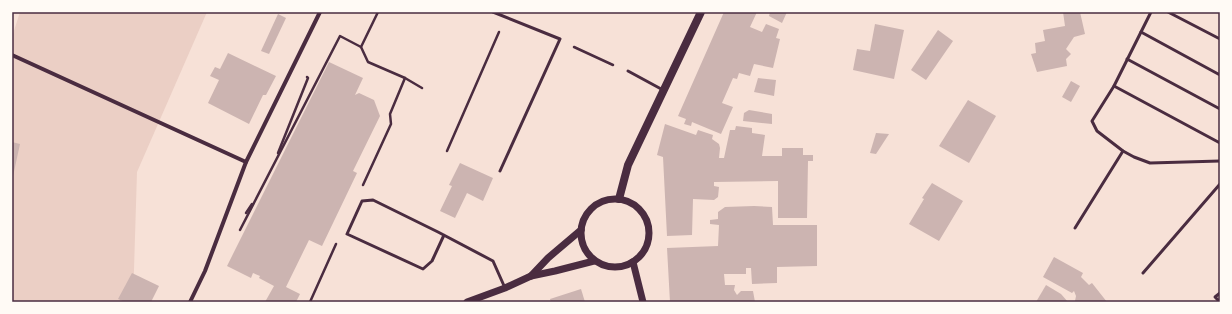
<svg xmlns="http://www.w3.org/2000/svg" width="1232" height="314" font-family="Karla,sans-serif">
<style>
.green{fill:#ebcfc5}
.building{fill:#ccb4b1}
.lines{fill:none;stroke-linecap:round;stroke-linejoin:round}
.path{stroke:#4a2c40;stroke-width:2.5}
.service{stroke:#4a2c40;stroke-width:3}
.minor{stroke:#4a2c40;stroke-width:4}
.tertiary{stroke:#4a2c40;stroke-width:7}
.secondary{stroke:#4a2c40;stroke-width:8}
.neatline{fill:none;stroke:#4a2c40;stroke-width:1.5}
</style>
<rect width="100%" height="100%" fill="#f7e1d7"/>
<!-- green -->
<polygon class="green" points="20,12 207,12 137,172 133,302 12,302 12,37"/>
<!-- building -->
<g class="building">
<polygon points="724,12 757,12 750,27 762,32 766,24 779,29 776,38 780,39 773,68 754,64 750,76 739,73 737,79 733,78 722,103 733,107 721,134 692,122 691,126 684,124 686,119 678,116"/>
<polygon points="770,12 787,12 782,23 769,16"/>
<polygon points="1063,12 1080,12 1085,34 1074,37 1066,49 1071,54 1066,59 1067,66 1037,72 1031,54 1036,53 1035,43 1045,41 1043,30 1065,26"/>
<polygon points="278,14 286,18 269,54 261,51"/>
<polygon points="875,24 904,30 894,79 853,70 857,49 870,51"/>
<polygon points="938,30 953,41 926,80 911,70"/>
<polygon points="228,53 276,76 266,95 263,95 249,124 208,103 219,80 210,76 215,67 220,69"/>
<polygon points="329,62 363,78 355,95 359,93 374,100 380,116 353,171 357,173 322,246 309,240 286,287 300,294 296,302 265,302 274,286 259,278 260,276 253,273 251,278 227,266"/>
<polygon points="758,78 776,80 774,96 754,92"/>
<polygon points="1071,81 1080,86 1071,102 1062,97"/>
<polygon points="968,100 996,116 969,163 939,146"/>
<polygon points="749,110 772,114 772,124 743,121 744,113"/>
<polygon points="665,124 696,135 698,130 713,135 712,139 719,144 720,148 719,158 724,158 730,130 735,130 736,126 752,128 752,133 765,135 762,156 782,156 782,148 803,148 803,155 813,155 813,161 808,161 807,218 778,218 778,181 714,182 714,186 719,187 718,197 714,200 693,199 692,235 667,236 663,157 657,155"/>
<polygon points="876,133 889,134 876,154 870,153"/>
<polygon points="12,142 20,144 13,176 12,176"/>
<polygon points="460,163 493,178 483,201 467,193 455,218 440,211 452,186 449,185"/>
<polygon points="932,183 963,201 939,241 909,224 924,199 922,198"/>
<polygon points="754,206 772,207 773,225 817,225 817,266 777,267 777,283 752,284 751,268 746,268 746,274 724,274 725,285 735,285 734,290 737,295 741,291 753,291 755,302 670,302 667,248 718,246 719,225 710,224 710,220 718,219 718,212 725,207"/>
<polygon points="1054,257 1083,273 1081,277 1089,285 1092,283 1107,302 1077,302 1075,301 1076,296 1074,291 1072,293 1043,277"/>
<polygon points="132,273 159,286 151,302 125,302 118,299"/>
<polygon points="1046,285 1061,294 1068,302 1036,302"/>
<polygon points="581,289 585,302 551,302 550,299"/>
</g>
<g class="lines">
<!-- path -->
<g class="path">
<polyline points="361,47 378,12"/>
<polyline points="574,47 613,65"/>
<polyline points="447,151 499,32"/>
<polyline points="278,153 308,78 307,77"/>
<polyline points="363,185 391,124 390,114 405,78"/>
<polyline points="246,213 252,204"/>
<polyline points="240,230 340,36 361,47 368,62 405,78 422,88"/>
<polyline points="310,302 336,244"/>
</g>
<!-- service -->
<g class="service">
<polyline points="493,12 560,39 500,171"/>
<polyline points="1151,12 1114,86 1092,121 1097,131 1123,151 1134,157 1150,163 1220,161"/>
<polyline points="1168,12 1220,39"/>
<polyline points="1141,32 1220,75"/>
<polyline points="1127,59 1220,109"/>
<polyline points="628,71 663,90"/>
<polyline points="1114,86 1220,143"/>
<polyline points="1075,228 1123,151"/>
<polyline points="444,235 432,261 423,269 347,234 362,201 373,200 438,232 493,261 505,288"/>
<polyline points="1143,273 1220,184"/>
<polyline points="1220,302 1215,297 1220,293"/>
</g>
<!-- minor -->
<g class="minor">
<polyline points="12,55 246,162"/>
<polyline points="190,302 205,271 246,162 320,12"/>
</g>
<!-- tertiary -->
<g class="tertiary">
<circle cx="615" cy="233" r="34"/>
<polyline points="633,262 643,302"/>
<polyline points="531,276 548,258 581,230"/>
<polyline points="467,302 505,288 531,276 555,271 594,261"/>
</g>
<!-- secondary -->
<polyline class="secondary" points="619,199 628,165 701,12"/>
</g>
<!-- border -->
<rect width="1232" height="314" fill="none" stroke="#fffaf5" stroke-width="26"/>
<rect x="13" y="13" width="1206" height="288" class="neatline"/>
</svg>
